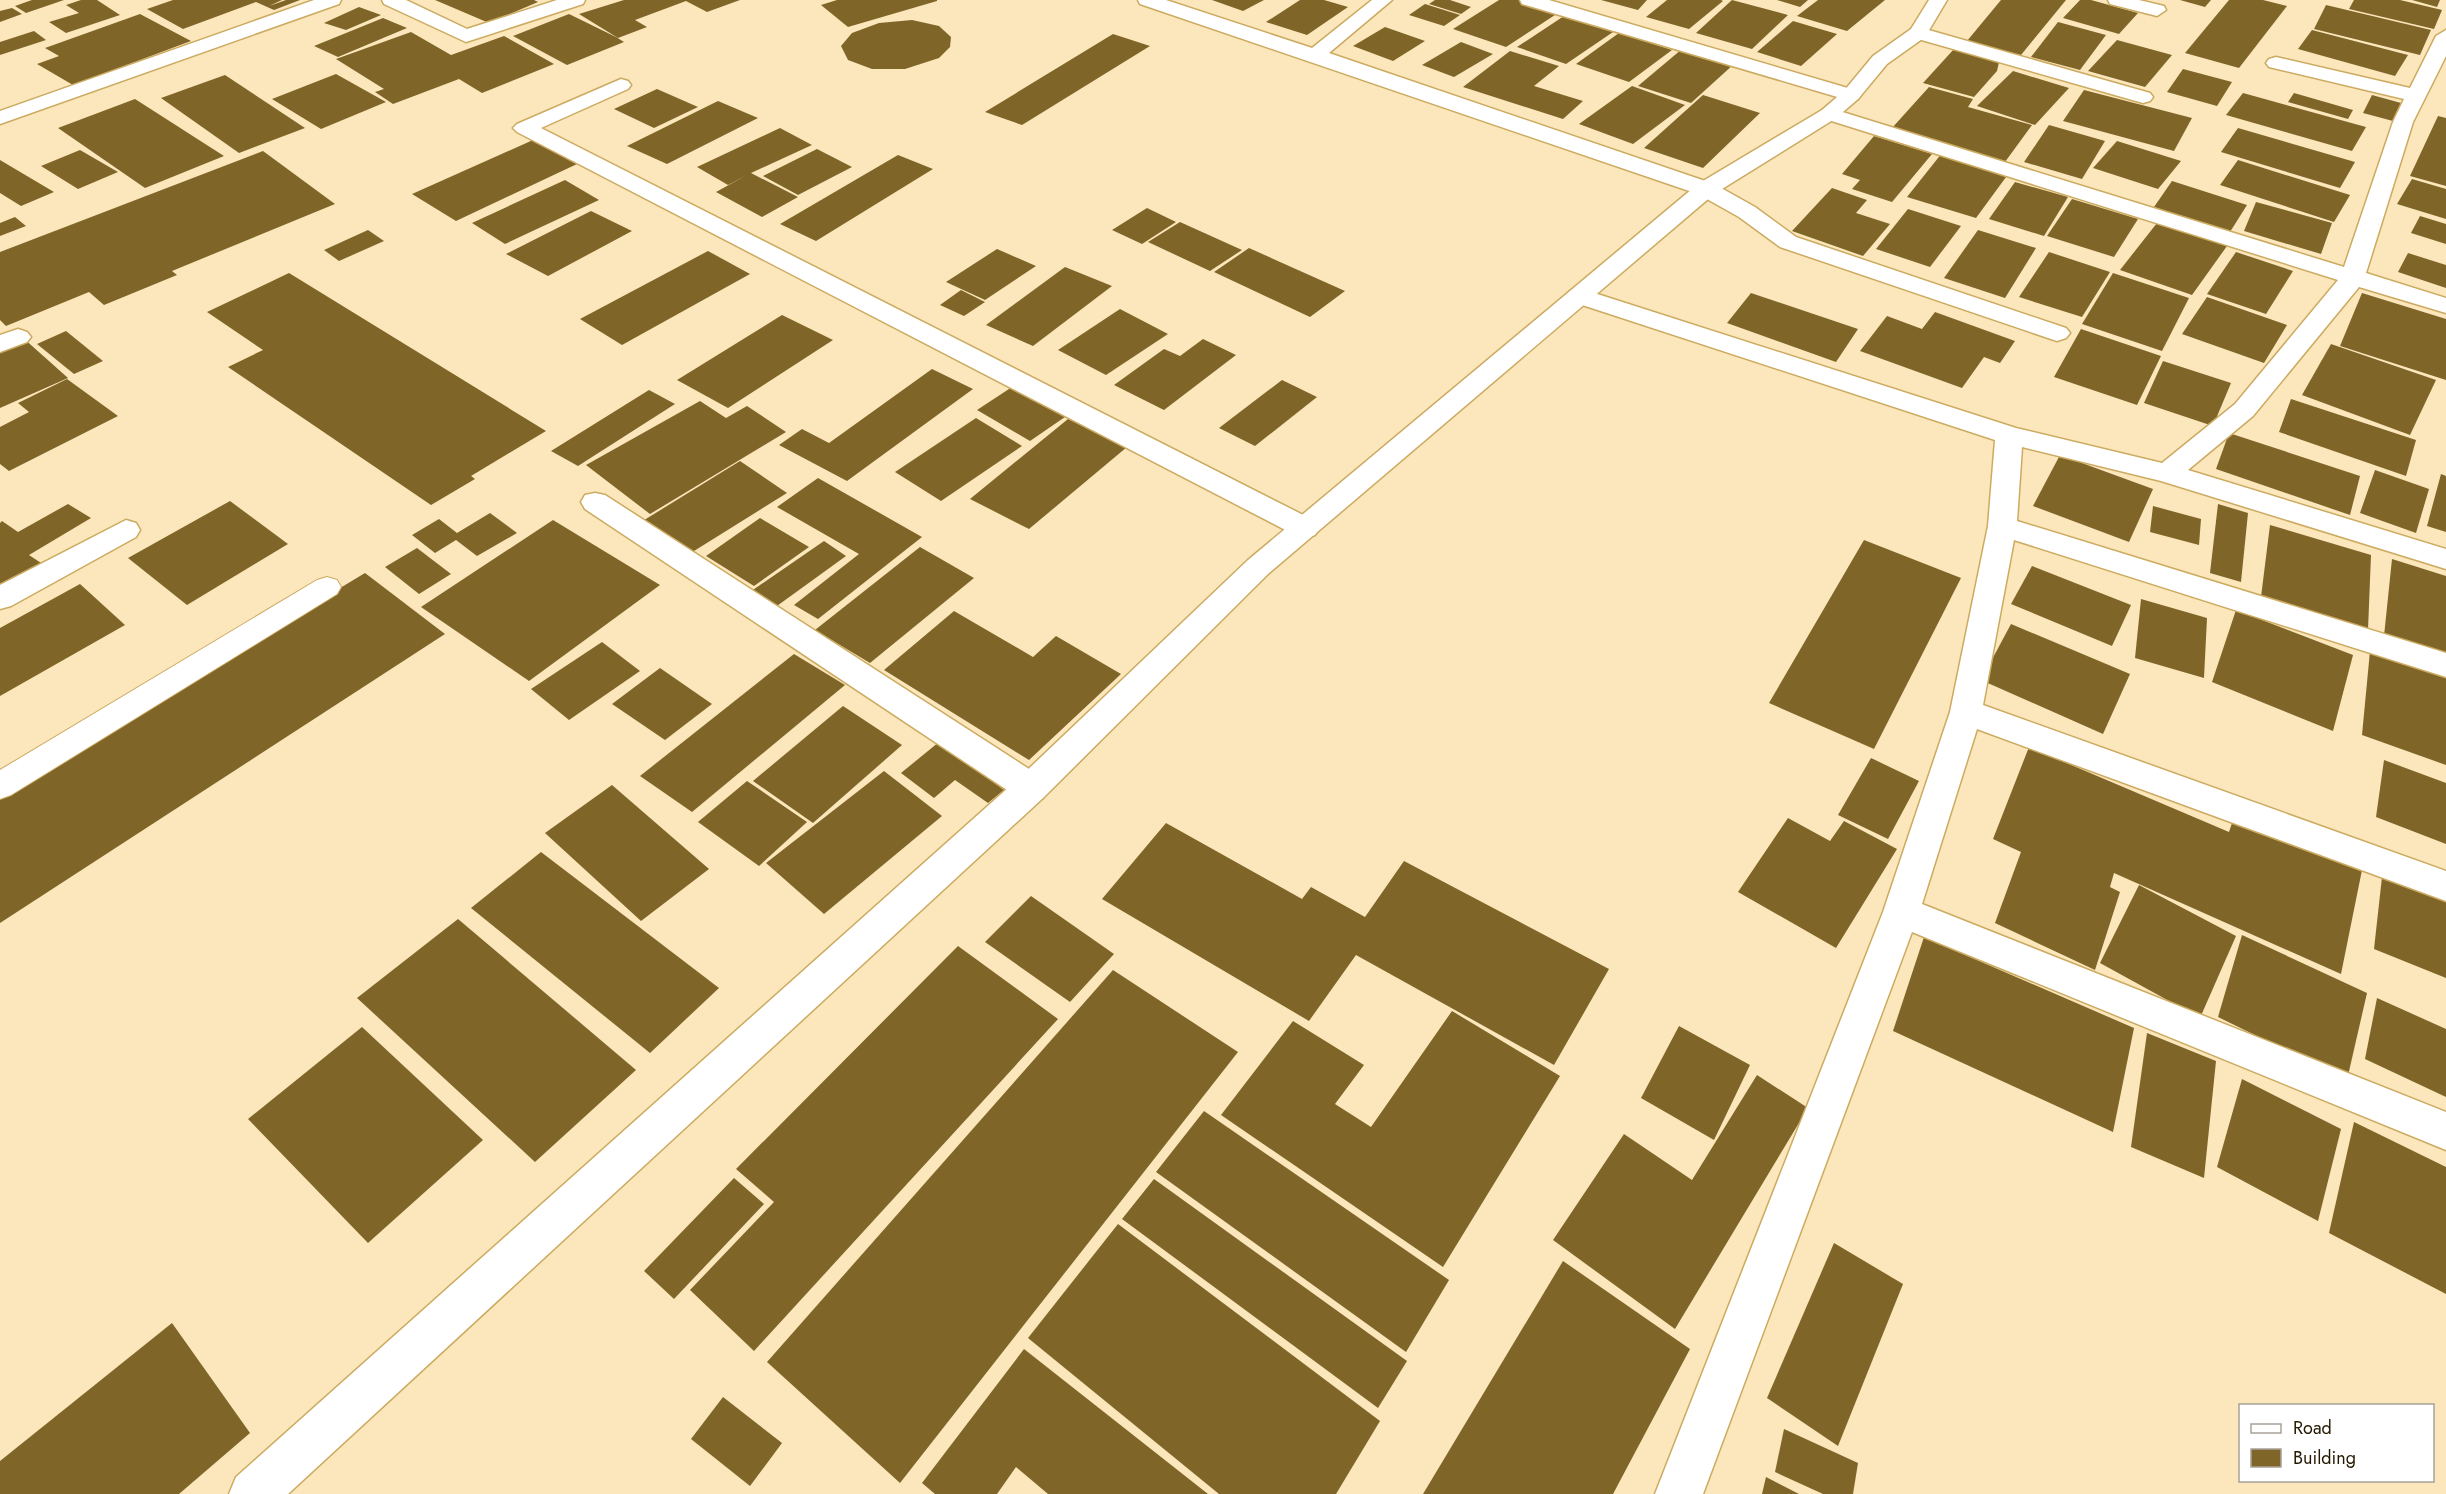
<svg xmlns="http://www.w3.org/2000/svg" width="2446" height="1494" font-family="Jost,sans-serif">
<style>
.building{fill:#7f6528}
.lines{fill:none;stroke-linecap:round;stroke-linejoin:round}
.lane-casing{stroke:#ccaa60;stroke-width:2}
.street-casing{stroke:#ccaa60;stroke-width:3}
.secondary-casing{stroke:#ccaa60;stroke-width:3}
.lane{fill:#fff;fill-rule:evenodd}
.street{fill:#fff;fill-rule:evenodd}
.secondary{fill:#fff;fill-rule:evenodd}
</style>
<rect width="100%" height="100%" fill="#fbe7bb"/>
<!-- building -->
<g class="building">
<polygon points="32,0 64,0 26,13 15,6"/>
<polygon points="81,0 97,0 120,15 66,33 49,22 79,13 66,5"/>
<polygon points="173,0 282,0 269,6 286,0 300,0 274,10 256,2 183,29 147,9"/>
<polygon points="435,0 534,0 538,2 489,23"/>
<polygon points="624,0 740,0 707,12 686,1 635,20 647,27 618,38 579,14"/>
<polygon points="837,0 937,0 937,1 848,27 821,5"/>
<polygon points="1212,0 1264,0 1243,11"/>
<polygon points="1300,0 1324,0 1348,7 1307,35 1266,22"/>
<polygon points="1435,0 1450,0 1471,7 1461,14 1429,4"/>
<polygon points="1499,0 1519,0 1558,13 1506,47 1453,29"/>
<polygon points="1601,0 1647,0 1638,10"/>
<polygon points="1667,0 1721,0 1723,1 1689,29 1646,17"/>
<polygon points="1732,0 1788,15 1752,49 1696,33"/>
<polygon points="1777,0 1808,0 1800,7"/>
<polygon points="1818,0 1885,0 1847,31 1797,16"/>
<polygon points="2001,0 2066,0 2021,55 1967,41"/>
<polygon points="2080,0 2091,0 2138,13 2119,34 2063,18"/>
<polygon points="2180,0 2211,0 2205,7"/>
<polygon points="2229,0 2263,0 2287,6 2239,68 2185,53"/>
<polygon points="2354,0 2400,0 2442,10 2434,29 2349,9"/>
<polygon points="2412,0 2440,0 2437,7"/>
<polygon points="1425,4 1460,15 1444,26 1409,15"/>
<polygon points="2326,5 2431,30 2420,55 2314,29"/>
<polygon points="359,7 381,15 346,30 324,23"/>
<polygon points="12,8 22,14 0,22 0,11"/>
<polygon points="140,14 191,41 73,85 37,64 59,56 45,48"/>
<polygon points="569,14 616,37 624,42 567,65 513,36"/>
<polygon points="1567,14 1616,30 1566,64 1517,47"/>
<polygon points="383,18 407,28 338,57 314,46"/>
<polygon points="912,20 939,26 951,37 950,47 939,58 905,69 872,69 848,60 841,46 852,33 879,23"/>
<polygon points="1793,21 1837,34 1801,66 1757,52"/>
<polygon points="2058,22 2106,35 2080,70 2031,57"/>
<polygon points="1385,27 1425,41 1393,61 1353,46"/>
<polygon points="2312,30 2408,55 2395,76 2298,49"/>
<polygon points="34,31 46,40 0,55 0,42"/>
<polygon points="411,32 451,55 504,36 554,64 482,93 459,79 393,104 375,92 384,89 336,59"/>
<polygon points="1619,33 1672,50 1629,82 1576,64"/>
<polygon points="1113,34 1150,46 1022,125 985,112"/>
<polygon points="2117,40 2172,55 2145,87 2088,71"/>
<polygon points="1461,42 1493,54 1454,77 1422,65"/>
<polygon points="1682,49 1734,64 1691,103 1638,86"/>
<polygon points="1954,49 1999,62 1997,71 1974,97 1923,83"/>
<polygon points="1510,51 1559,66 1534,86 1583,101 1563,119 1463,87"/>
<polygon points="2183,69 2232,82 2217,106 2167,92"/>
<polygon points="2013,71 2069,88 2035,125 1977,106"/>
<polygon points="336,74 386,102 321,129 272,99"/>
<polygon points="225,75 305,128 239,153 161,98"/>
<polygon points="1632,86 1685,105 1633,144 1579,124"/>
<polygon points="1929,87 1973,99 1968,107 2032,125 2005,162 1892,128"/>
<polygon points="657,89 698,107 654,128 614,109"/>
<polygon points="2084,90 2192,118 2174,151 2063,121"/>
<polygon points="2243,93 2366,127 2352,151 2226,115"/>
<polygon points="2294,93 2353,110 2348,119 2288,102"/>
<polygon points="1703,95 1760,113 1703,168 1644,148"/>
<polygon points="2372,95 2401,103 2393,121 2363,113"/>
<polygon points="135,99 224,156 145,188 58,128"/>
<polygon points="718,101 758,118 667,164 627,146"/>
<polygon points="2438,116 2446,118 2446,186 2410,176"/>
<polygon points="2049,125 2105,141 2082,179 2024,162"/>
<polygon points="780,128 812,145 751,173 798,197 762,217 716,192 747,175 728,185 697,167"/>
<polygon points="2238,128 2355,162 2340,188 2221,152"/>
<polygon points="1874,136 1932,154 1892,202 1852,189 1860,180 1842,174"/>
<polygon points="533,140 577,164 456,221 412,194"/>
<polygon points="2117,141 2181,161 2158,189 2093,168"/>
<polygon points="817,149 852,167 798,195 763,176"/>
<polygon points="80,150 118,172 78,189 41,166"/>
<polygon points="263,151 335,204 172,271 177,275 104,305 89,292 6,326 0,320 0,252"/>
<polygon points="1942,153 2009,173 1976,218 1907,197"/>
<polygon points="898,155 933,169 816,241 780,224"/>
<polygon points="0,160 54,192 21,206 0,193"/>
<polygon points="2238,160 2350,195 2334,222 2220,185"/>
<polygon points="2412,179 2446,189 2446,219 2397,204"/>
<polygon points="565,180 599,200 505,244 472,223"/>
<polygon points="2172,181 2247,205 2230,232 2154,207"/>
<polygon points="2015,182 2068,197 2044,236 1989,219"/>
<polygon points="1832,188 1867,200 1856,213 1890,224 1863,256 1792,231"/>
<polygon points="2072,199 2138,219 2114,257 2047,236"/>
<polygon points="2256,202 2332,223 2321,254 2244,231"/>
<polygon points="1147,208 1176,222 1142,244 1112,230"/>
<polygon points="1908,209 1961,226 1930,267 1876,249"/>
<polygon points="591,211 632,231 548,276 506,254"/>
<polygon points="2420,216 2446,224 2446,244 2411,233"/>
<polygon points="15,217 26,226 0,236 0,223"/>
<polygon points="1180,222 1242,250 1210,271 1148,242"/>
<polygon points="2157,223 2227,246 2192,295 2120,270"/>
<polygon points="368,230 384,241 339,261 324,250"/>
<polygon points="1978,230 2036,248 2005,298 1944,278"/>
<polygon points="1249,248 1345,291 1310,317 1214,272"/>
<polygon points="997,249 1036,266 985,300 946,282"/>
<polygon points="708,251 750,274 622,345 580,319"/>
<polygon points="2049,252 2110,272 2082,317 2019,297"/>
<polygon points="2236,252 2293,271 2266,314 2207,294"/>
<polygon points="2408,253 2446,265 2446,288 2398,272"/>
<polygon points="1065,267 1112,286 1033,346 986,325"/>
<polygon points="289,273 546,431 471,476 475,479 431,505 228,367 263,350 207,312"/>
<polygon points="2113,273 2189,298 2162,351 2082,324"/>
<polygon points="961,290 985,302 964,316 940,305"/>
<polygon points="1751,293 1858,329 1836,362 1727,323"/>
<polygon points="2362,293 2446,319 2446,380 2340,346"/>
<polygon points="2207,297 2287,325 2264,363 2182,334"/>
<polygon points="1120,309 1168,334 1106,375 1058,350"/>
<polygon points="1935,312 2015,341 2000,363 1984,357 1962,388 1860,351 1887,316 1922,329"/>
<polygon points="782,315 833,340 728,408 677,380"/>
<polygon points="2081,329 2161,356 2137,405 2054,377"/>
<polygon points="66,331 103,361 74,374 37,344"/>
<polygon points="22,337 68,378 0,408 0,346"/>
<polygon points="1203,339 1236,355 1164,410 1114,385 1164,349 1180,356"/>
<polygon points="2331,344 2436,380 2410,435 2302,395"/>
<polygon points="2163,361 2231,383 2213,426 2144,403"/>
<polygon points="932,369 973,389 847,481 779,445 802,429 829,443"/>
<polygon points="67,379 118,416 9,471 0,464 0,427 29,412 18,403"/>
<polygon points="1282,380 1317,397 1255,446 1219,428"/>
<polygon points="1012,387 1065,417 1030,441 977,410"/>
<polygon points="649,390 675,404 578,466 551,451"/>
<polygon points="2291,399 2416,440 2406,476 2279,432"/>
<polygon points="700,401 726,418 747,406 786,432 650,514 586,465"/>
<polygon points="976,418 1022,446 941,501 895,472"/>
<polygon points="1068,419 1127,447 1029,529 970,499"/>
<polygon points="2229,433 2360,476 2350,515 2216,469"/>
<polygon points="2060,455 2153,489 2129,542 2033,506"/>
<polygon points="740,461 787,493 686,556 641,522"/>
<polygon points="2375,470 2429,489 2416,533 2360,513"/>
<polygon points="2441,474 2446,476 2446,532 2427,526"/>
<polygon points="818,478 922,537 818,619 794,605 859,554 777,507"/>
<polygon points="230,501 288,544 187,605 128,558"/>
<polygon points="68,504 91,518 29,555 47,567 0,594 0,523 2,521 18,532"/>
<polygon points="2218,504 2248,513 2241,582 2210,573"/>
<polygon points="2153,506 2201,519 2199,545 2150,532"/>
<polygon points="490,513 517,533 477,556 456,540 435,553 412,535 439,519 457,533"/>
<polygon points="760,518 809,547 754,586 706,556"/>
<polygon points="553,520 660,585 529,681 421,607"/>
<polygon points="2270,525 2371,555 2368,630 2261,597"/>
<polygon points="1864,540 1961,578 1874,749 1769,703"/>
<polygon points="824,541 846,556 770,611 747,594"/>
<polygon points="920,547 974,578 870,663 815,630"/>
<polygon points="417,548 451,574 419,594 385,567"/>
<polygon points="2392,559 2446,576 2446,657 2384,636"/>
<polygon points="2032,566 2131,605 2112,646 2011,604"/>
<polygon points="365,573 445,634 0,923 0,793"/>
<polygon points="80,584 125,625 0,696 0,628"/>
<polygon points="2141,599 2207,618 2204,678 2135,658"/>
<polygon points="2236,610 2353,655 2333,731 2212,682"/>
<polygon points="954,611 1033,657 1056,636 1121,674 1029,760 884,670"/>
<polygon points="2011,624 2130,674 2103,734 1981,680"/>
<polygon points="602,642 640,671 569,720 531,689"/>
<polygon points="2370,651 2446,677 2446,765 2362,735"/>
<polygon points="794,654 845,685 692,812 640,776"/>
<polygon points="660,668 712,704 665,740 612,704"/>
<polygon points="843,706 902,745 813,823 753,781"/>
<polygon points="939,742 1004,790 988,803 955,780 934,798 901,773"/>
<polygon points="2029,747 2229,832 2234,817 2362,870 2341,974 2114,873 2110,887 2120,892 2095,970 1995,923 2021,852 1993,839"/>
<polygon points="1871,758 1919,781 1888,839 1838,815"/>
<polygon points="2384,760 2446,783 2446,844 2376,817"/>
<polygon points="884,771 942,816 824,914 766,863"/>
<polygon points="747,781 807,822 759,866 698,822"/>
<polygon points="612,785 709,869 641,921 545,833"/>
<polygon points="1788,818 1830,841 1844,821 1897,849 1836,948 1738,892"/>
<polygon points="1166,823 1302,899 1311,887 1365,917 1404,861 1609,969 1554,1065 1356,955 1309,1021 1102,899"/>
<polygon points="541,852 719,988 650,1053 471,908"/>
<polygon points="2382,877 2446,902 2446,978 2374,949"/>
<polygon points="2139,885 2236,936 2200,1018 2100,963"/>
<polygon points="1031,896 1114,954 1070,1002 985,942"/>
<polygon points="458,919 636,1070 535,1162 357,998"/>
<polygon points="2242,935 2367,993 2347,1080 2218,1017"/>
<polygon points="1924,937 2134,1028 2113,1132 1893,1031"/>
<polygon points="958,946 1058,1019 754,1351 690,1290 774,1202 736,1169"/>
<polygon points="1113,970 1238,1052 900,1483 767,1362"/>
<polygon points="2377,998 2446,1029 2446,1097 2365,1059"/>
<polygon points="1452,1011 1560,1076 1443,1267 1221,1115 1293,1021 1364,1065 1335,1104 1371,1127"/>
<polygon points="1679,1026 1750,1065 1714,1140 1641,1098"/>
<polygon points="362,1027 483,1140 368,1243 248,1119"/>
<polygon points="2147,1033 2216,1061 2204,1178 2131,1147"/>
<polygon points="1757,1075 1808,1108 1675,1329 1553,1240 1624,1134 1692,1180"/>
<polygon points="2242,1079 2341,1129 2318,1221 2217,1167"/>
<polygon points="1204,1111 1449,1280 1406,1352 1156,1172"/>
<polygon points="2354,1122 2446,1167 2446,1294 2329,1233"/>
<polygon points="734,1178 764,1204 674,1299 644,1271"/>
<polygon points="1154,1179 1407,1361 1378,1408 1122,1219"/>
<polygon points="1118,1224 1380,1421 1336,1494 1219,1494 1028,1338"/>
<polygon points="1834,1243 1903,1284 1838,1446 1767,1398"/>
<polygon points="1563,1261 1690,1349 1613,1494 1423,1494"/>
<polygon points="172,1323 250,1433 179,1494 0,1494 0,1461"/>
<polygon points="1024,1349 1208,1494 1048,1494 1016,1467 997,1494 935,1494 922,1483"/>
<polygon points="723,1397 782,1443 750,1486 691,1439"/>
<polygon points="1784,1429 1858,1463 1853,1494 1823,1494 1775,1472"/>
<polygon points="1766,1477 1799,1494 1762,1494"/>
</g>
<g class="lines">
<defs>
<polygon id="lane" points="327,577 337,580 341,587 337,594 11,795 0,799 0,770 317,580"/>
<g id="street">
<polygon points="314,0 341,0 339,4 0,124 0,111"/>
<polygon points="382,0 406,0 467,29 557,0 585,0 583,4 466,42 384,4"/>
<polygon points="1138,0 1166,0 1312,48 1372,0 1392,0 1329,53 1714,184 1755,207 1796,237 2066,328 2070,333 2066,338 2057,341 2048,338 1780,247 1739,217 1698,194 1140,4"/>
<polygon points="1520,0 1549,0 1858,91 1861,95 1858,99 1844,99 1522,4"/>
<polygon points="2108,0 2139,0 2164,6 2166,10 2157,16 2110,4"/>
<polygon points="1918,27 2150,93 2153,97 2150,101 2143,103 1911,37 1908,33 1911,29"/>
<polygon points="2446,30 2446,56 2413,122 2366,273 2446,298 2446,313 2359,287 2253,416 2188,470 2446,549 2446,569 2161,481 2022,447 2017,521 2446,653 2446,677 2014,540 1983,705 2446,871 2446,901 1977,729 1922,904 2446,1112 2446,1150 1912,932 1703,1494 1655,1494 1883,912 1950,712 1988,526 1995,440 1570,301 1567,296 1570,291 1579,289 1588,291 2016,428 2162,463 2235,404 2338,280 1822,118 1819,114 1822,110 1836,110 2344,267 2393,122 2404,99 2269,67 2266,63 2269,59 2276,57 2410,88 2436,36"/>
<polygon points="621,79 628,81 631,85 628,89 541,128 1315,521 1319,528 1315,535 1305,538 1295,535 517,132 513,128 517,124"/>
<polygon points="18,329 27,332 31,337 27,342 0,352 0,335"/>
<polygon points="595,493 605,495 1043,778 1048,788 1043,798 1031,801 1019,798 585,509 581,502 585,495"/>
<polygon points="126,520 136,523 140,530 136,537 11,606 0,609 0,585"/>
</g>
<polygon id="secondary" points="1929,0 1947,0 1925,37 1887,64 1858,99 1836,118 1714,194 1268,574 1043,798 288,1494 229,1494 236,1477 1019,778 1248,560 1698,184 1822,110 1844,91 1873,56 1911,29"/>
</defs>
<!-- lane casing -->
<use href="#lane" class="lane-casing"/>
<!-- street casing -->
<use href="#street" class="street-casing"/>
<!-- secondary casing -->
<use href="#secondary" class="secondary-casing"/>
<!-- lane -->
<use href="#lane" class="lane"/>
<!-- street -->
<use href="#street" class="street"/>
<!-- secondary -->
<use href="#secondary" class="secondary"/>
</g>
<!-- legend -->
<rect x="2239" y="1404" width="195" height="78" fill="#ffffff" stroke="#a8a399" stroke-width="1.5"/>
<rect x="2251" y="1424" width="30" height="9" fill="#ffffff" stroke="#a8a399" stroke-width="1.5"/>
<text x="2293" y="1434" font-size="18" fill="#251800">Road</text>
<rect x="2251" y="1449" width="30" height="18" fill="#7f6528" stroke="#a8a399" stroke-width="1.5"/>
<text x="2293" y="1464" font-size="18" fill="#251800">Building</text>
</svg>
